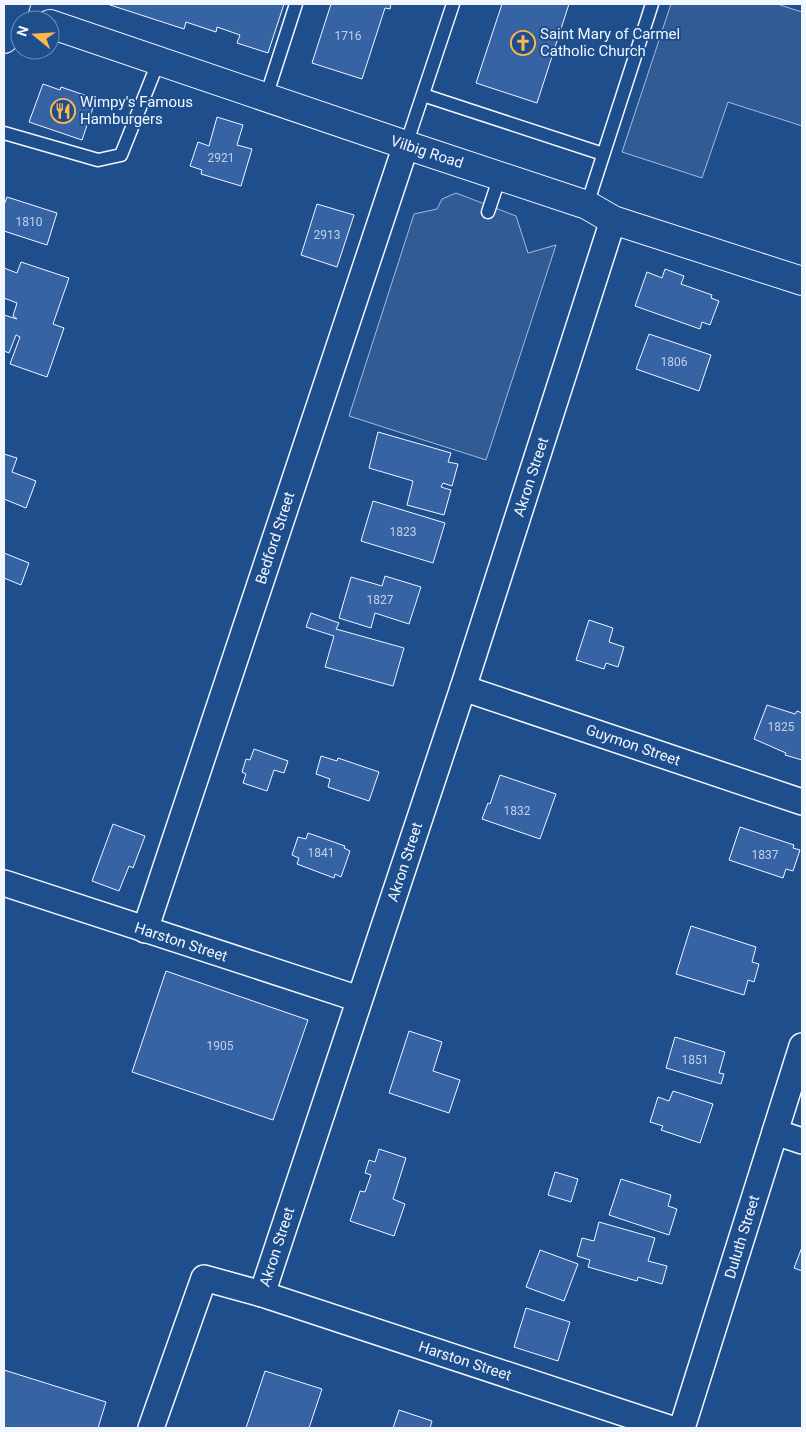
<svg xmlns="http://www.w3.org/2000/svg" width="806" height="1432" font-family="Roboto,sans-serif">
<style>
.parking{fill:#305b95;stroke:#a8bbd7}
.building{fill:#3563a3;stroke:#f2f6ff}
.lines{fill:none;stroke-linecap:round;stroke-linejoin:round}
.service-casing{stroke:#f2f6ff;stroke-width:15}
.minor-casing{stroke:#f2f6ff;stroke-width:28}
.tertiary-casing{stroke:#f2f6ff;stroke-width:30}
.secondary-casing{stroke:#f2f6ff;stroke-width:30}
.service{stroke:#1f4e8c;stroke-width:12}
.minor{stroke:#1f4e8c;stroke-width:25}
.tertiary{stroke:#1f4e8c;stroke-width:28}
.secondary{stroke:#1f4e8c;stroke-width:28}
.labels{text-anchor:middle;stroke-width:4;stroke-linejoin:round;paint-order:stroke}
.number-label{font-size:12px;fill:#c3d1e8}
.poi-label{font-size:15px;fill:#f2f6ff;stroke:#1f4e8c;text-anchor:start}
.street-label{font-size:15px;fill:#f2f6ff;stroke:#1f4e8c}
</style>
<rect width="100%" height="100%" fill="#1f4e8c"/>
<!-- parking -->
<g class="parking">
<polygon points="671,4 777,4 802,12 802,126 728,102 702,178 622,152"/>
<polygon points="456,193 516,216 528,253 556,245 486,460 349,416 414,214 437,209 442,199"/>
</g>
<!-- building -->
<g class="building">
<polygon points="107,4 284,4 268,53 237,43 240,35 217,27 216,32 186,22 184,29"/>
<polygon points="331,4 391,4 390,9 385,8 362,79 312,63"/>
<polygon points="502,4 569,4 537,103 476,83"/>
<polygon points="43,84 60,90 61,87 96,99 82,140 29,122"/>
<polygon points="217,117 243,125 237,145 252,149 241,186 201,174 202,170 190,166 198,142 209,146"/>
<polygon points="7,197 57,213 47,245 4,231 4,205"/>
<polygon points="317,204 354,215 337,267 301,255"/>
<polygon points="21,262 69,278 53,324 64,328 47,377 10,364 20,337 16,335 9,353 4,351 4,315 17,319 13,316 17,303 4,298 4,268 17,273"/>
<polygon points="665,269 684,276 681,284 712,295 711,298 719,301 710,325 702,322 700,329 635,306 647,272 662,278"/>
<polygon points="649,334 711,355 699,391 636,369"/>
<polygon points="378,432 451,453 448,462 458,464 452,486 443,483 441,487 451,490 444,515 407,505 413,481 369,468"/>
<polygon points="4,454 17,458 12,472 36,481 26,508 4,499"/>
<polygon points="373,501 445,523 433,563 361,541"/>
<polygon points="4,553 29,563 21,585 4,578"/>
<polygon points="385,576 421,587 409,624 375,613 371,628 339,618 351,577 382,586"/>
<polygon points="311,613 339,623 336,629 404,648 393,686 325,667 334,636 306,627"/>
<polygon points="589,620 613,628 609,642 624,647 618,667 606,663 604,669 576,660"/>
<polygon points="767,705 795,714 797,711 802,713 802,760 785,755 786,753 754,739"/>
<polygon points="254,749 288,761 284,773 274,770 267,791 243,783 246,774 242,772 246,759 250,760"/>
<polygon points="321,756 337,761 338,758 379,772 369,801 328,787 330,779 316,774"/>
<polygon points="500,775 556,794 540,839 482,819 488,803 490,804"/>
<polygon points="113,824 145,836 133,868 129,866 119,891 92,881"/>
<polygon points="740,827 794,845 793,848 800,850 793,871 786,869 783,878 729,860"/>
<polygon points="308,833 345,846 344,848 350,851 341,877 335,874 334,878 297,864 299,858 292,855 298,837 306,839"/>
<polygon points="691,926 756,947 752,962 759,964 754,982 748,980 744,995 676,974"/>
<polygon points="166,971 308,1020 273,1120 132,1072"/>
<polygon points="409,1031 442,1042 433,1071 460,1080 449,1113 389,1093"/>
<polygon points="675,1037 725,1052 719,1073 724,1074 721,1084 666,1068"/>
<polygon points="673,1091 713,1104 700,1143 661,1130 663,1126 650,1122 658,1097 669,1101"/>
<polygon points="379,1149 406,1158 393,1199 405,1204 394,1236 350,1221 360,1191 365,1192 371,1175 365,1173 369,1160 375,1162"/>
<polygon points="555,1172 578,1179 571,1202 548,1195"/>
<polygon points="621,1179 671,1195 668,1206 677,1209 669,1235 609,1215"/>
<polygon points="599,1222 655,1238 648,1261 667,1266 662,1284 638,1277 637,1281 588,1267 590,1260 577,1256 582,1238 594,1241"/>
<polygon points="802,1247 802,1271 794,1268"/>
<polygon points="540,1250 578,1264 564,1301 526,1287"/>
<polygon points="526,1308 570,1322 558,1361 514,1347"/>
<polygon points="4,1370 106,1402 98,1428 4,1428"/>
<polygon points="265,1371 322,1389 309,1428 246,1428"/>
<polygon points="399,1410 432,1421 430,1428 393,1428"/>
</g>
<g class="lines">
<defs>
<g id="service">
<polyline points="423,95 603,154"/>
<polyline points="266,97 296,4"/>
<polyline points="4,133 98,160 121,155 159,60"/>
<polyline points="406,145 453,4"/>
<polyline points="587,205 652,4"/>
<polyline points="488,212 500,176"/>
</g>
<g id="minor">
<polyline points="463,688 802,802"/>
<polyline points="4,883 359,999"/>
<polyline points="145,930 406,145"/>
<polyline points="775,1132 802,1141"/>
<polyline points="262,1294 463,688 613,220"/>
<polyline points="151,1428 204,1278 262,1294 669,1428"/>
<polyline points="682,1428 802,1046"/>
</g>
<polyline id="tertiary" points="50,24 406,145 587,205 613,220 802,281"/>
<polyline id="secondary" points="4,39 16,4"/>
</defs>
<!-- service casing -->
<use href="#service" class="service-casing"/>
<!-- minor casing -->
<use href="#minor" class="minor-casing"/>
<!-- tertiary casing -->
<use href="#tertiary" class="tertiary-casing"/>
<!-- secondary casing -->
<use href="#secondary" class="secondary-casing"/>
<!-- service -->
<use href="#service" class="service"/>
<!-- minor -->
<use href="#minor" class="minor"/>
<!-- tertiary -->
<use href="#tertiary" class="tertiary"/>
<!-- secondary -->
<use href="#secondary" class="secondary"/>
</g>
<!-- icons -->
<defs>
<symbol id="church-ring" viewBox="-11 -11 22 22"><circle r="9.5" fill="#1f4e8c" stroke="#ffb74d" stroke-width="1.5"/><path d="M-1.2-6h2.4v3.5h3.3v2.4h-3.3V6h-2.4V-.1h-3.3v-2.4h3.3Z" fill="#ffb74d"/></symbol>
<symbol id="restaurant-ring" viewBox="-11 -11 22 22"><circle r="9.5" fill="#1f4e8c" stroke="#ffb74d" stroke-width="1.5"/><path d="M-5-6h1v4h1v-4h1v4h1v-4h1v5L-1.5 .5V6h-2V.5L-5-1ZM5-6V6H3V1.5H1.5Q1.5-4 5-6Z" fill="#ffb74d"/></symbol>
</defs>
<g fill-rule="evenodd">
<use href="#church-ring" x="509" y="29" width="28" height="28"/>
<use href="#restaurant-ring" x="49" y="97" width="28" height="28"/>
</g>
<g class="labels">
<!-- number labels -->
<g class="number-label">
<text x="348" y="40">1716</text>
<text x="221" y="162">2921</text>
<text x="29" y="226">1810</text>
<text x="327" y="239">2913</text>
<text x="674" y="366">1806</text>
<text x="403" y="536">1823</text>
<text x="380" y="604">1827</text>
<text x="781" y="731">1825</text>
<text x="517" y="815">1832</text>
<text x="321" y="857">1841</text>
<text x="765" y="859">1837</text>
<text x="220" y="1050">1905</text>
<text x="695" y="1064">1851</text>
</g>
<!-- poi labels -->
<g class="poi-label">
<text x="540" y="39">Saint Mary of Carmel<tspan x="540" dy="17">Catholic Church</tspan></text>
<text x="80" y="107">Wimpy's Famous<tspan x="80" dy="17">Hamburgers</tspan></text>
</g>
<!-- street labels -->
<g class="street-label">
<text transform="translate(427 152) rotate(18)" y="5">Vilbig Road</text>
<text transform="translate(531 477) rotate(-72)" y="5">Akron Street</text>
<text transform="translate(275 538) rotate(-72)" y="5">Bedford Street</text>
<text transform="translate(633 745) rotate(19)" y="5">Guymon Street</text>
<text transform="translate(405 862) rotate(-72)" y="5">Akron Street</text>
<text transform="translate(181 942) rotate(18)" y="5">Harston Street</text>
<text transform="translate(742 1237) rotate(-73)" y="5">Duluth Street</text>
<text transform="translate(277 1247) rotate(-72)" y="5">Akron Street</text>
<text transform="translate(465 1361) rotate(18)" y="5">Harston Street</text>
</g>
</g>
<!-- border -->
<rect width="806" height="1432" fill="none" stroke="#f2f6ff" stroke-width="10"/>
<!-- north arrow -->
<g transform="translate(35 35) rotate(288)"><circle r="24" fill="#1f4e8c" stroke="#7391ba"/>
<path d="M0-4L9 19L0 12L-9 19Z" fill="#ffb74d"/>
<text y="-8" font-size="14" font-weight="bold" text-anchor="middle" fill="#f2f6ff">N</text>
</g>
</svg>
